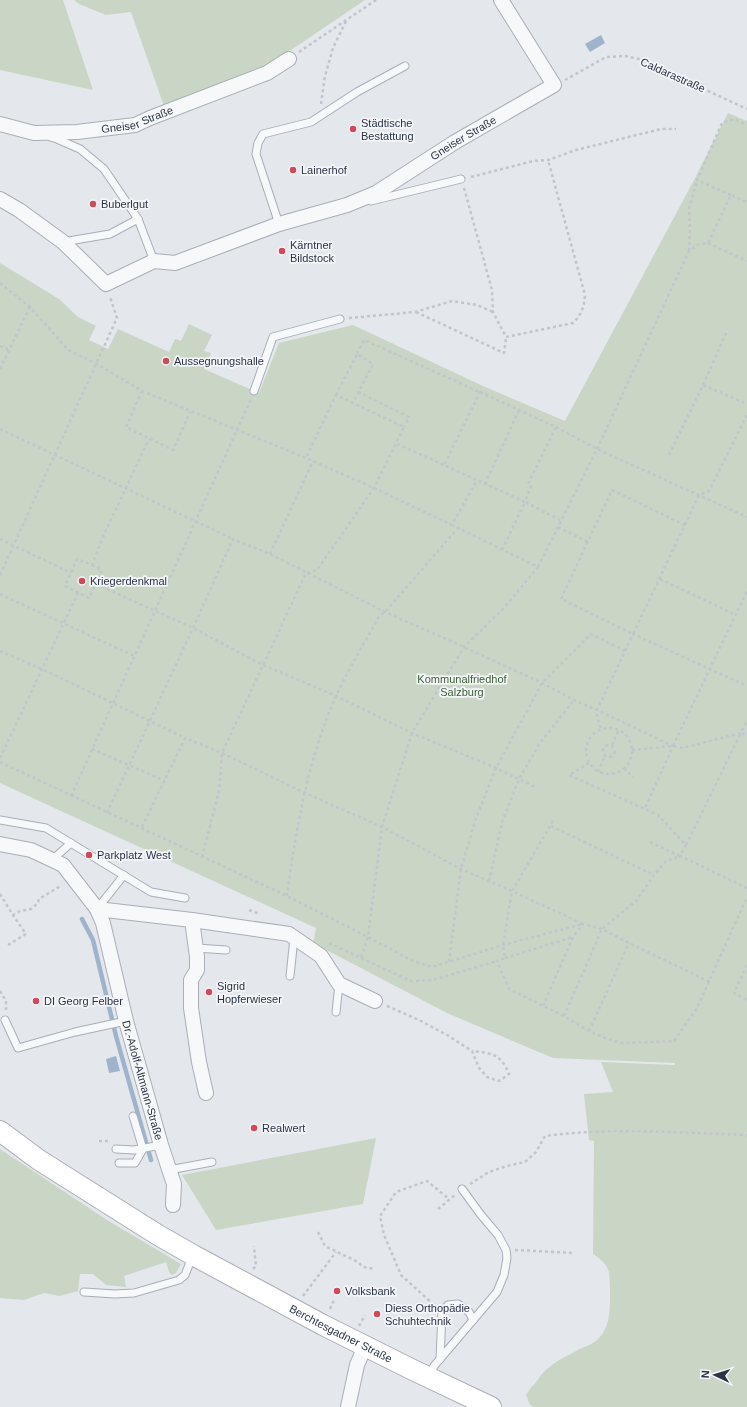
<svg xmlns="http://www.w3.org/2000/svg" width="747" height="1407" font-family="Arial,sans-serif">
<style>
.green{fill:#c9d6c5}
.water{fill:#9fb4cc}
.lines{fill:none;stroke-linecap:round;stroke-linejoin:round}
.stream{stroke:#9fb4cc;stroke-width:4.5}
.service-casing{stroke:#a9aeb7;stroke-width:9}
.minor-casing{stroke:#a9aeb7;stroke-width:16}
.secondary-casing{stroke:#a9aeb7;stroke-width:22}
.path{stroke:#c2c5cb;stroke-width:2.5;stroke-dasharray:3 3;stroke-linecap:butt}
.service{stroke:#f7f8fa;stroke-width:7}
.minor{stroke:#f7f8fa;stroke-width:14}
.secondary{stroke:#fff;stroke-width:20}
.poi-dot{fill:#d1495b;stroke:#f4f6f9;stroke-width:1.5}
.labels{text-anchor:middle;stroke-width:3.5;stroke-linejoin:round;paint-order:stroke}
.street-label{font-size:11px;fill:#2b3445;stroke:#f4f6f9}
.poi-label{font-size:11px;fill:#2b3445;stroke:#f4f6f9;text-anchor:start}
.park-label{font-size:11px;fill:#3f6138;stroke:#f4f6f9}
</style>
<rect width="100%" height="100%" fill="#e4e7ec"/>
<!-- green -->
<g class="green">
<polygon points="0,0 63,0 93,90 0,70"/>
<polygon points="74,0 365,0 266,67 164,106 131,12 106,15 79,4"/>
<path d="M728,113l19,8v1286h-213l-4,-2 -4,-10c3,-6 9,-11 13,-17 11,-15 23,-19 39,-28 6,-3 15,-6 19,-10 14,-12 13,-33 13,-50 -1,-20 1,-24 -17,-36l1,-113 -5,-1 -5,-46 29,-2 -12,-30 74,3v-2l-122,-5 -106,-45 -134,-70 3,-15 -316,-145v-520l59,36 19,18 18,9 -7,14 19,9 10,-20 51,23 6,-13 6,2 8,-17 23,11 -8,16 7,2 -7,16 55,24 20,-50 74,-18 130,61 82,35 129,-241z"/>
<polygon points="376,1138 363,1204 216,1230 182,1175"/>
<polygon points="0,1149 107,1220 181,1264 176,1273 172,1275 169,1272 166,1262 124,1276 126,1287 106,1285 93,1274 80,1274 78,1291 60,1296 44,1293 24,1300 0,1298"/>
</g>
<!-- water -->
<g class="water">
<polygon points="601,35 605,43 590,52 585,44"/>
<polygon points="116,1056 120,1071 109,1073 106,1059"/>
</g>
<g class="lines">
<!-- stream -->
<polyline class="stream" points="82,919 93,940 116,1036 151,1160"/>
<defs>
<g id="service">
<polyline points="50,137 57,139 80,149 104,169 138,219 154,261"/>
<polyline points="371,201 461,179"/>
<polyline points="279,224 256,154 258,143 263,134 311,122 357,92 405,66"/>
<polyline points="63,242 110,234 138,219"/>
<polyline points="254,391 273,337 340,319"/>
<polyline points="0,820 46,828 151,892 185,898"/>
<polyline points="52,860 71,843"/>
<polyline points="97,909 124,875"/>
<polyline points="196,948 226,950"/>
<polyline points="290,976 294,938"/>
<polyline points="336,1012 339,984"/>
<polyline points="5,1020 18,1048 75,1032 126,1021"/>
<polyline points="116,1149 134,1150 161,1145"/>
<polyline points="119,1163 135,1163 143,1149 133,1116"/>
<polyline points="169,1170 212,1162"/>
<polyline points="84,1292 115,1294 134,1293 179,1280 185,1275 192,1257"/>
<polyline points="440,1359 442,1312 448,1305 458,1304 469,1312 473,1320"/>
<polyline points="429,1377 434,1366 497,1292 504,1275 507,1258 506,1250 498,1235 481,1215 462,1189"/>
</g>
<g id="minor">
<path id="s1" d="M0,124l34,9 43,-1 58,-7 15,-7 117,-45 22,-14"/>
<path id="s2" d="M0,199l19,11 44,32 43,42 48,-23 21,2 104,-39 68,-19 29,-12 79,-51 99,-57 -53,-85"/>
<path id="s3" d="M0,844l31,6 32,15 34,44 6,14 23,98 35,124 13,39 -1,21"/>
<polyline points="97,909 192,920 197,957 197,970 191,980 191,1008 199,1062 206,1093"/>
<polyline points="192,920 289,934 321,956 339,984 375,1001"/>
<polyline points="348,1407 357,1365 365,1346"/>
</g>
<g id="secondary">
<path id="s4" d="M0,1131l39,29 119,75 35,20 130,70 88,44 80,38"/>
</g>
</defs>
<!-- service casing -->
<use href="#service" class="service-casing"/>
<!-- minor casing -->
<use href="#minor" class="minor-casing"/>
<!-- secondary casing -->
<use href="#secondary" class="secondary-casing"/>
<!-- path -->
<g class="path">
<polyline points="299,52 376,0"/>
<polyline points="565,80 606,57 625,56 639,59 747,109"/>
<polyline points="321,104 325,76 333,48 347,19"/>
<polyline points="471,177 533,161 548,160 576,150 661,129 676,129"/>
<path d="M464,188l28,102 1,22 13,25 67,-14c9,-9 11,-16 12,-28l-37,-135"/>
<polyline points="731,195 697,180 722,123 734,119 747,125"/>
<polyline points="708,243 747,261"/>
<polyline points="689,251 690,229 689,208 697,180"/>
<polyline points="0,283 30,307 68,350 97,364 142,391 306,458 374,488 452,525"/>
<polyline points="416,312 504,353 506,337"/>
<polyline points="349,318 415,312 452,301 477,305 493,312"/>
<polyline points="0,346 9,350"/>
<polyline points="357,354 364,340 480,392"/>
<polyline points="0,369 30,307"/>
<polyline points="703,385 727,331"/>
<polyline points="142,391 126,427 173,450 190,412"/>
<polyline points="358,392 409,417 404,427"/>
<polygon points="480,392 556,427 528,484 531,486 525,502 444,465"/>
<polyline points="336,395 357,354 373,364 353,403"/>
<polyline points="556,427 597,449 747,517"/>
<polyline points="0,429 233,539"/>
<polyline points="397,444 444,465"/>
<polyline points="669,455 703,385 747,404"/>
<polyline points="485,484 519,410"/>
<polyline points="685,525 612,490 561,599 633,634 699,495 709,491 747,415"/>
<polyline points="558,527 588,542"/>
<polyline points="0,539 71,573"/>
<polyline points="502,550 525,502 560,520"/>
<polyline points="270,554 313,461"/>
<polyline points="92,565 102,570 89,598 65,586 77,559 92,565 106,530 149,439"/>
<polyline points="538,567 597,449 689,251 699,244 708,243 731,195 747,202"/>
<polyline points="0,575 117,318 110,297"/>
<polyline points="660,579 736,615"/>
<polyline points="96,584 193,628 263,665 336,696 412,733 496,768 535,787"/>
<polyline points="0,594 134,656"/>
<polyline points="0,651 42,669 185,738 141,829"/>
<circle cx="609" cy="751" r="23"/>
<polyline points="601,728 597,717 597,710 633,634 747,686"/>
<circle cx="609" cy="751" r="6"/>
<polyline points="612,745 619,729"/>
<polyline points="673,746 747,591"/>
<polyline points="92,749 165,781"/>
<polyline points="632,750 673,746 683,748 741,733 747,721"/>
<polyline points="0,758 78,593"/>
<polyline points="0,762 287,896 368,937 413,961 432,967 503,945 583,924 512,891 461,869 382,827 305,793 222,753 185,738"/>
<polyline points="589,763 569,775 658,815 686,845 680,856 747,888"/>
<polyline points="624,768 633,777"/>
<polyline points="598,772 605,756"/>
<polyline points="71,796 251,399"/>
<polyline points="107,813 193,628 233,539 270,554 385,612 464,647 542,683 574,700 597,710 673,746 645,808"/>
<polyline points="553,821 512,891 503,945 505,958 497,961 509,989 564,1016 589,1031 605,1038 622,1043 674,1041 697,1008 747,897"/>
<polyline points="551,826 654,875"/>
<polyline points="650,842 680,856"/>
<polyline points="686,845 741,733 747,735"/>
<polyline points="202,857 219,791 222,753 306,573 317,570 374,488 404,427 336,395 306,458"/>
<polyline points="489,881 502,822 519,779 540,743 574,700"/>
<polyline points="0,894 13,915 20,911 31,909 38,903 39,899 62,885"/>
<path d="M287,896c9,-68 21,-137 49,-200 12,-27 29,-53 43,-80l6,-4 72,-83"/>
<polyline points="249,910 260,914"/>
<polyline points="329,943 361,958 368,937 382,827 412,733 464,647 504,608 538,567 452,525 477,480"/>
<polyline points="8,945 26,934 13,915"/>
<polyline points="361,958 411,981 433,980 497,961"/>
<polyline points="505,958 573,937"/>
<polyline points="449,962 461,869 476,818 496,768 542,683 591,634 625,651"/>
<polyline points="747,965 734,993 747,1000"/>
<polyline points="0,991 6,1001 6,1010"/>
<path d="M387,1006l32,14 28,15 25,16 7,17 8,9 12,4 10,-7c-8,-20 -17,-21 -37,-23"/>
<polyline points="543,1006 573,937 583,924 602,929 629,943 710,982"/>
<polyline points="564,1016 602,929 636,901 654,875 666,861 680,856"/>
<polyline points="589,1031 629,943"/>
<polyline points="99,1141 108,1141"/>
<path d="M470,1184l19,-12 18,-6 18,-4 11,-10 9,-16c67,-9 135,-3 202,-1"/>
<polyline points="438,1209 455,1195"/>
<polyline points="318,1232 325,1246 358,1262 363,1267 375,1269"/>
<polyline points="515,1250 574,1253"/>
<polyline points="253,1269 256,1266 254,1246"/>
<polyline points="303,1296 336,1252"/>
<polyline points="434,1305 401,1275 384,1235 380,1216 396,1192 427,1181 449,1199"/>
<polyline points="330,1309 334,1300"/>
<polyline points="359,1326 365,1315"/>
</g>
<!-- service -->
<use href="#service" class="service"/>
<!-- minor -->
<use href="#minor" class="minor"/>
<!-- secondary -->
<use href="#secondary" class="secondary"/>
</g>
<!-- markers -->
<g class="poi-dot">
<circle cx="353" cy="129" r="4"/>
<circle cx="293" cy="170" r="4"/>
<circle cx="93" cy="204" r="4"/>
<circle cx="282" cy="251" r="4"/>
<circle cx="166" cy="361" r="4"/>
<circle cx="82" cy="581" r="4"/>
<circle cx="89" cy="855" r="4"/>
<circle cx="209" cy="992" r="4"/>
<circle cx="36" cy="1001" r="4"/>
<circle cx="254" cy="1128" r="4"/>
<circle cx="337" cy="1291" r="4"/>
<circle cx="377" cy="1314" r="4"/>
</g>
<g class="labels">
<!-- street labels -->
<g class="street-label">
<text transform="translate(673 75) rotate(24)" y="4">Caldarastraße</text>
<text dy="4" stroke="none"><textPath href="#s1" startOffset="140">Gneiser Straße</textPath></text>
<text dy="4" stroke="none"><textPath href="#s2" startOffset="527">Gneiser Straße</textPath></text>
<text dy="4" stroke="none"><textPath href="#s3" startOffset="300">Dr.-Adolf-Altmann-Straße</textPath></text>
<text dy="4" stroke="none"><textPath href="#s4" startOffset="397">Berchtesgadner Straße</textPath></text>
</g>
<!-- poi labels -->
<g class="poi-label">
<text x="361" y="127">Städtische<tspan x="361" dy="13">Bestattung</tspan></text>
<text x="301" y="174">Lainerhof</text>
<text x="101" y="208">Buberlgut</text>
<text x="290" y="249">Kärntner<tspan x="290" dy="13">Bildstock</tspan></text>
<text x="174" y="365">Aussegnungshalle</text>
<text x="90" y="585">Kriegerdenkmal</text>
<text x="97" y="859">Parkplatz West</text>
<text x="217" y="990">Sigrid<tspan x="217" dy="13">Hopferwieser</tspan></text>
<text x="44" y="1005">DI Georg Felber</text>
<text x="262" y="1132">Realwert</text>
<text x="345" y="1295">Volksbank</text>
<text x="385" y="1312">Diess Orthopädie<tspan x="385" dy="13">Schuhtechnik</tspan></text>
</g>
<!-- park labels -->
<g class="park-label">
<text x="462" y="683">Kommunalfriedhof<tspan x="462" dy="13">Salzburg</tspan></text>
</g>
</g>
<!-- north arrow -->
<g transform="translate(715 1375) rotate(274)" stroke="#f4f6f9" stroke-width="3" paint-order="stroke">
<path d="M0-3L7 15L0 10L-7 15Z" fill="#2b3445"/>
<text y="-6" font-size="11" font-weight="bold" text-anchor="middle" fill="#2b3445">N</text>
</g>
</svg>
